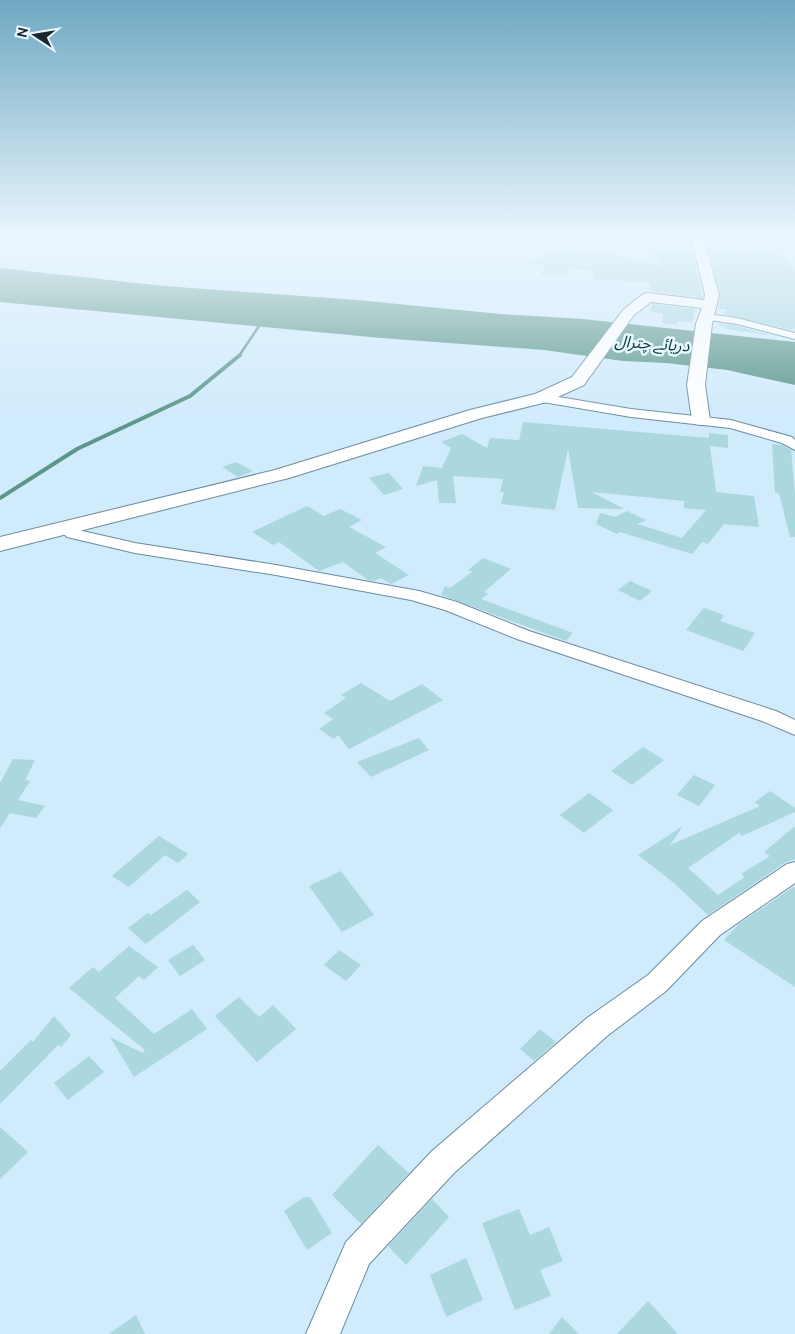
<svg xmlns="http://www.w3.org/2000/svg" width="795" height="1334" font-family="Cabin,'Noto Sans Arabic',sans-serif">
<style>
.water{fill:#5b9689}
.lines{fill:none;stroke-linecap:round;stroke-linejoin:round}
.stream-far1{stroke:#5b9689;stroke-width:2.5}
.stream{stroke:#5b9689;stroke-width:4}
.building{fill:#abd7de}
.street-casing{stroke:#6c8b9f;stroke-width:2}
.secondary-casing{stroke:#6c8b9f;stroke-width:2}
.highway-casing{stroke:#6c8b9f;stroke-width:1}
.street{fill:#fff;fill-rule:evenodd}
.secondary{fill:#fff;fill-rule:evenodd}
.highway{fill:#fff;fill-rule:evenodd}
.labels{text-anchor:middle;stroke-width:5;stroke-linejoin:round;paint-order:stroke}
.far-water-label{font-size:16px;font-style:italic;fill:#063e35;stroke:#e8f6ff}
</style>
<rect width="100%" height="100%" fill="#d0ebfc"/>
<!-- water -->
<polygon class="water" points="0,268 164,286 357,300 501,314 583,319 795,342 795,385 727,370 666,363 623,361 544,350 381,338 0,302"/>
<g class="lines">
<!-- stream-far1 -->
<polyline class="stream-far1" points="239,356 261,323"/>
<!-- stream -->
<polyline class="stream" points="0,498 77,449 190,396 240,355"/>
</g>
<!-- building -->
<g class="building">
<polygon points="657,237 690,238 702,298 651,291 651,283 595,279 593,271 569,269 567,277 541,275 544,266 528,265 561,246 601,254 606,252 662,267 651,248 663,248"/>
<polygon points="706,239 733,241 740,253 751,253 767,242 795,270 795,328 791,330 724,314 727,309 718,309 721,295"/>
<polygon points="652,304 695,309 694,317 692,322 678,321 677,325 662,323 663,314 650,312"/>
<polygon points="720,323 737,326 767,334 767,335 726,329 727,327 719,326"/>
<polygon points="523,422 709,438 709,433 728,435 728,448 710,446 716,492 754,496 759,527 724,524 708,544 702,542 692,554 620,532 617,534 596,524 600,513 615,517 627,511 646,520 637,524 682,538 706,510 684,508 684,501 592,492 624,509 578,508 568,449 555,510 501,504 504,492 500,492 503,479 453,476 456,503 439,503 437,480 416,486 423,466 442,468 451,448 441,442 462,434 487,448 490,438 519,440"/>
<polygon points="772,444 782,445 791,450 795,494 795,537 790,537 779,493 775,493"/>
<polygon points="236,462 253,471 238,477 222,467"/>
<polygon points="389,473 403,489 384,495 369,478"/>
<polygon points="307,506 324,516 340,509 362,520 349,527 386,547 375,553 409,575 391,584 381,578 374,581 368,580 343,562 319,571 279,542 273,545 252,532"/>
<polygon points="483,558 511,569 484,592 488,594 481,599 573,633 566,641 441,595 445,586 450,588 472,572 468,570"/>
<polygon points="630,581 652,591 640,601 618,590"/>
<polygon points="704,608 724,615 720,621 755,633 743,651 686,630"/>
<polygon points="361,683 390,701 422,684 443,700 349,749 338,735 334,739 319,729 333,719 324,713 346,698 341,695"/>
<polygon points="419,738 429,750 371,777 357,762"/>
<polygon points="643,747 664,760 632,785 611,771"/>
<polygon points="13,759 35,760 25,780 30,781 18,800 45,806 36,818 10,813 0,828 0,783"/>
<polygon points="694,775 715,785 699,806 677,795"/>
<polygon points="770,791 795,808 795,812 742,836 739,833 688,868 718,895 745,877 741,874 770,856 764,852 795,826 795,859 786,862 708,915 674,883 638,855 683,826 670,845 760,806 755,802"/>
<polygon points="589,793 613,810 584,833 560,815"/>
<polygon points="159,836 188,854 178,863 165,855 129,887 112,876"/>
<polygon points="341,871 374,915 342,932 309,886"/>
<polygon points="793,887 795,888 795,987 724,940 738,925"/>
<polygon points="187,890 200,902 146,944 128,928 148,913 151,915"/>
<polygon points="193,945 205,960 180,976 168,960"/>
<polygon points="129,946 158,967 144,980 139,976 115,998 154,1034 192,1009 207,1029 134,1077 110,1037 143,1053 145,1050 69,988 93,967 99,972"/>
<polygon points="339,950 361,965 346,981 324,965"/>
<polygon points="239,997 259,1017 273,1005 296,1029 257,1062 215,1016"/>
<polygon points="54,1016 71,1035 61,1047 58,1045 0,1104 0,1071 31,1040 33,1042"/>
<polygon points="540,1029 556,1042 534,1061 520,1049"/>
<polygon points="89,1056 104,1072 68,1100 54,1083"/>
<polygon points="0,1127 28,1152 0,1179"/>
<polygon points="378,1145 409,1173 361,1224 332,1195"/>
<polygon points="304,1197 310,1197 332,1233 307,1250 284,1211"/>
<polygon points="432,1199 449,1217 406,1265 388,1246"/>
<polygon points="519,1209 530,1235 549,1227 563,1261 540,1270 551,1296 515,1310 482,1223"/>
<polygon points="466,1258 483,1300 446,1317 430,1275"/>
<polygon points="648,1301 678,1334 617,1334"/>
<polygon points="136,1315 145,1334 109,1334"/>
<polygon points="562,1317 579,1334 549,1334"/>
</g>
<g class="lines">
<defs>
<g id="street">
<polygon points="707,314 737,318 795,333 795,339 737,324 703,319 702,317"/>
<polygon points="541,394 631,409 731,420 792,437 795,440 795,450 782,443 730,428 631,417 537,401 535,398 537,395"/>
<polygon points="64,522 69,524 78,530 135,543 276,565 419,591 457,602 529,631 776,711 795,720 795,735 762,721 517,639 445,610 411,600 276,575 135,553 67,537 56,527 59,524"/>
<polygon points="795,862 795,883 720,935 666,991 607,1036 454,1173 369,1264 340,1334 306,1334 346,1242 432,1151 587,1018 648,975 702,921 787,864"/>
</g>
<polygon id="secondary" points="691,236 703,236 719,295 712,324 705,385 710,420 707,424 701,425 695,424 692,420 687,385 696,324 702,308 651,302 634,315 584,385 547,402 482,418 289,478 0,551 0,537 275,470 470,410 535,394 572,377 624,309 643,294 648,293 704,300 705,295"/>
<polygon id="highway" points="777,236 795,236 795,242 778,239"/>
</defs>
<!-- street casing -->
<use href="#street" class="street-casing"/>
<!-- secondary casing -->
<use href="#secondary" class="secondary-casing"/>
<!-- highway casing -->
<use href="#highway" class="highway-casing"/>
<!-- street -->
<use href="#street" class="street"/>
<!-- secondary -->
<use href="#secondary" class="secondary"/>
<!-- highway -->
<use href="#highway" class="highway"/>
</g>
<!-- sky -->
<linearGradient id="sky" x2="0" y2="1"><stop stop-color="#6fa8c2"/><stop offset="0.56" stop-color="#eaf6fe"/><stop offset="1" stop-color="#eaf6fe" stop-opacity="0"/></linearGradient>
<rect width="795" height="423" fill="url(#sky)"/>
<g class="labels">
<!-- far-water labels -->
<g class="far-water-label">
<text transform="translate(652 343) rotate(4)" y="6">دریائے چترال</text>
</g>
</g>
<!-- north arrow -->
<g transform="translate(35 35) rotate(282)" stroke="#e8f6ff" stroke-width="4" paint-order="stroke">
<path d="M0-4L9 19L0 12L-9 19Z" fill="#19262e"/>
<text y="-8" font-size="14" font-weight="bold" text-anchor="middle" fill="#19262e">N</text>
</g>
</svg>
